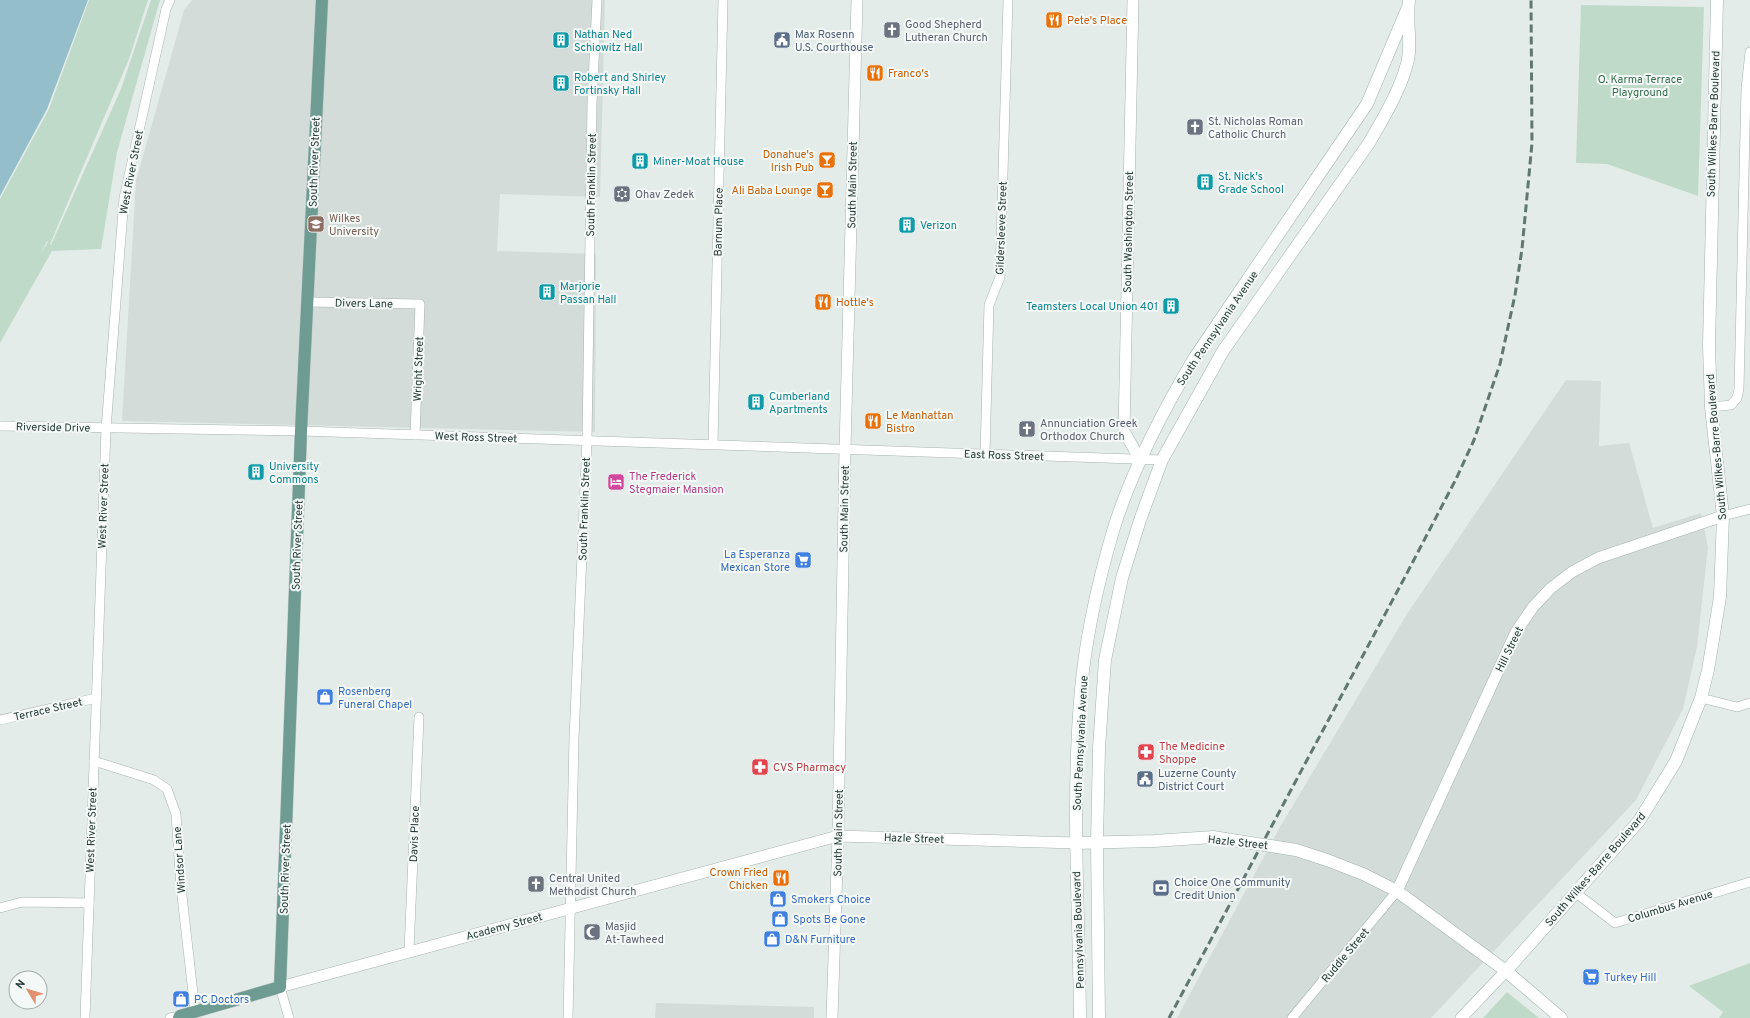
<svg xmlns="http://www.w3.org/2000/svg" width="1750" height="1018" font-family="Overpass,sans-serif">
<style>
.built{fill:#d3dcd8}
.green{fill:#c0dac9}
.water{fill:#93beca}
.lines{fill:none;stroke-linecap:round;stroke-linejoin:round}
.minor-casing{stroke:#a7b3b0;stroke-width:10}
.tertiary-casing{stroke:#a7b3b0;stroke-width:12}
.secondary-casing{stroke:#a1b3ae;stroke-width:13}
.primary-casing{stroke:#c2c8c7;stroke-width:13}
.minor{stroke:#fff;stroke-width:9}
.tertiary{stroke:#fff;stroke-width:11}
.secondary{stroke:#fff;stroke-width:12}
.primary{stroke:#6e9c93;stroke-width:12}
.rail{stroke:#607772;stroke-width:3;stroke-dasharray:8 4;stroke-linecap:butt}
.labels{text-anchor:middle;stroke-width:4;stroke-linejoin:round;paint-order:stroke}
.food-label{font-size:11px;fill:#c56008;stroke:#f4f9f7;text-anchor:start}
.worship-label{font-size:11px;fill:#5b616d;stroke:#f4f9f7;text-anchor:start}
.culture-label{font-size:11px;fill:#0d838f;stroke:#f4f9f7;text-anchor:start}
.service-label{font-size:11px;fill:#4e5e75;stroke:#f4f9f7;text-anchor:start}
.park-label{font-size:11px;fill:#356d4e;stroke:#f4f9f7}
.street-label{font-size:11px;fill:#263b37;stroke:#f4f9f7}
.education-label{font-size:11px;fill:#785e54;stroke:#f4f9f7;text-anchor:start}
.hotel-label{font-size:11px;fill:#b23c85;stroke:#f4f9f7;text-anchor:start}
.shop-label{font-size:11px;fill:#366cbe;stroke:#f4f9f7;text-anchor:start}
.health-label{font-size:11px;fill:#be3a42;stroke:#f4f9f7;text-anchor:start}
</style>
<rect width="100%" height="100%" fill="#e4ece9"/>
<!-- built -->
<g class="built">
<polygon points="192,0 605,0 600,197 500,194 497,251 596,254 595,432 122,421 136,181 184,10"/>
<polygon points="1566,380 1601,381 1599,446 1629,443 1653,528 1701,513 1708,547 1697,647 1683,709 1636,800 1431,1018 1177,1018 1280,827 1407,614"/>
<polygon points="656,1003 814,1007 814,1018 655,1018"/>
</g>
<!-- green -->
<g class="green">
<polygon points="89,0 148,0 129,59 50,244 47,241 41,253 48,242 51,245 121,89 151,0 160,0 117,152 101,249 52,251 0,343 0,199 49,109"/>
<polygon points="1581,5 1704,7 1698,196 1607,164 1576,163"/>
<polygon points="1750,963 1750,1018 1719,1018 1723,1012 1689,986"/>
<polygon points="1507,992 1539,1018 1483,1018"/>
</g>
<!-- water -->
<polygon class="water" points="0,0 88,0 47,109 0,196"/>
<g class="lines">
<defs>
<g id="minor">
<polyline points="308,302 420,304 415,435"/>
<polyline points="1711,407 1731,405 1737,398 1739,389 1746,88 1750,52"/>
<polyline points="0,426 301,431 1162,460"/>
<polyline points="713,444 723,0"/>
<polyline points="985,454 989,305 1000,277 1008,0"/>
<polyline points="1723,516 1750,509"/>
<polyline points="1701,698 1737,707 1750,703"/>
<polyline points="0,720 96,698"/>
<polyline points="94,761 154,780 167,789 176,814 181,887 195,1011"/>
<polyline points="1576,893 1615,923 1750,882"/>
<polyline points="0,908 22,902 89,903"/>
<polyline points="409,951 419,717"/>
<polyline points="280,987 289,1018"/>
<polyline points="85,1018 106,429 124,198 166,9 170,0"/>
<polyline points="170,1018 180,1016"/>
<polyline points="568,1018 574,738 587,440 592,103 597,0"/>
<polyline points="1292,1018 1397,891"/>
</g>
<g id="tertiary">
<polyline points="1133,0 1124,431 1140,460"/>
<polyline points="1397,891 1516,632 1533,607 1551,588 1572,572 1598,558 1723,516"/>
<polyline points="280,987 838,836 1076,843"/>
<polyline points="832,1018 838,836 845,449 857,0"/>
<polyline points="1461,1018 1506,971"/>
</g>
<g id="secondary">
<polyline points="1076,843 1154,841 1213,837 1296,850 1327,860 1363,874 1397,891 1506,971 1561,1018"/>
<polyline points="1506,971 1639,821 1676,761 1701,698 1708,670 1720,597 1723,516 1711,407 1709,345 1717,0"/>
<path d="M1080,1018c-1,-110 -9,-220 1,-329 5,-53 17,-107 32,-158 19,-62 49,-119 82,-174l172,-253 41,-97"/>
<path d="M1099,1018l-2,-175 2,-95 6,-88 17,-82 18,-58 22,-60 61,-109 146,-208c14,-24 37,-62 40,-90 1,-18 -2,-35 0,-53"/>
</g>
<polyline id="primary" points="179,1018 180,1016 280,987 301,431 322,0"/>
</defs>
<!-- minor casing -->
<use href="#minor" class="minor-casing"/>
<!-- tertiary casing -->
<use href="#tertiary" class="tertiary-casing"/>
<!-- secondary casing -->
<use href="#secondary" class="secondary-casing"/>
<!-- primary casing -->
<use href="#primary" class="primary-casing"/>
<!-- minor -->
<use href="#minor" class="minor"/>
<!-- tertiary -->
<use href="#tertiary" class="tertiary"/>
<!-- secondary -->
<use href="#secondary" class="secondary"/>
<!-- primary -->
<use href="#primary" class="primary"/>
<!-- rail -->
<polyline class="rail" points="1169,1018 1406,575 1456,479 1474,440 1500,364 1515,295 1522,249 1532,143 1531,0"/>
</g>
<!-- icons -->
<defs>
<symbol id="restaurant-square" viewBox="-11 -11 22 22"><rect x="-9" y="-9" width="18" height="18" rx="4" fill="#e8710a" stroke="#f4f9f7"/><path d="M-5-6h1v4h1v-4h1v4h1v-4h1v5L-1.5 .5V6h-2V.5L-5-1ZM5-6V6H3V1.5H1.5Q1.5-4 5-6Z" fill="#fff"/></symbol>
<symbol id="church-square" viewBox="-11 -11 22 22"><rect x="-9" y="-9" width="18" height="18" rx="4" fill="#6b7280" stroke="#f4f9f7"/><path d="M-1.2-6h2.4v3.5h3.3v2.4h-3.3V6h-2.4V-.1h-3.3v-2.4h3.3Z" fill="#fff"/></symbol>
<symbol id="building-square" viewBox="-11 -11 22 22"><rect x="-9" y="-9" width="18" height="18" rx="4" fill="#0f9aa8" stroke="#f4f9f7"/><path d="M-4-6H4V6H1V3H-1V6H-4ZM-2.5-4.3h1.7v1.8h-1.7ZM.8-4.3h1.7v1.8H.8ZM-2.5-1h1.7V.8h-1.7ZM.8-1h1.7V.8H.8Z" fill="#fff"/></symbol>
<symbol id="civic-square" viewBox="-11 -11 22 22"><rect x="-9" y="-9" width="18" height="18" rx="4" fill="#5c6f8a" stroke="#f4f9f7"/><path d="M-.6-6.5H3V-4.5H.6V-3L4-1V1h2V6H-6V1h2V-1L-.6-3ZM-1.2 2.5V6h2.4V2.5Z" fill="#fff"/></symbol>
<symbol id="bar-square" viewBox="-11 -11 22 22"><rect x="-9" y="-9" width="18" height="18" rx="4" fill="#e8710a" stroke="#f4f9f7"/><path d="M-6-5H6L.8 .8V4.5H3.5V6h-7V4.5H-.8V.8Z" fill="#fff"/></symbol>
<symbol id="synagogue-square" viewBox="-11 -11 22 22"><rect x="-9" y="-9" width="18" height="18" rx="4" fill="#6b7280" stroke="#f4f9f7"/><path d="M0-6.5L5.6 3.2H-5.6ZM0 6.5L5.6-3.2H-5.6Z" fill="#fff"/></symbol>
<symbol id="university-square" viewBox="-11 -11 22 22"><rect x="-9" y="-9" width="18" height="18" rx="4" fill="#8d6e63" stroke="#f4f9f7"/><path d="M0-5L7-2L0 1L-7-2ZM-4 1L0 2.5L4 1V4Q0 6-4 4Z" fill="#fff"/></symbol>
<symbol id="hotel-square" viewBox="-11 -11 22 22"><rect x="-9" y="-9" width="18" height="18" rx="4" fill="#d1479c" stroke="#f4f9f7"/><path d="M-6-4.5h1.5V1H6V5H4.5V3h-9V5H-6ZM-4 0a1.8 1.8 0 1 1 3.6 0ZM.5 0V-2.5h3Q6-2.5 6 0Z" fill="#fff"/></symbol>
<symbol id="supermarket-square" viewBox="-11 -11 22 22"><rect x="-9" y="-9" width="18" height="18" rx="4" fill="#3f7fe0" stroke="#f4f9f7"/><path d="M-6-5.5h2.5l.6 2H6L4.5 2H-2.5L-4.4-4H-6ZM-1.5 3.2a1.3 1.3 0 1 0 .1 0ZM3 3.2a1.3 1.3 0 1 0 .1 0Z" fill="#fff"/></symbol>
<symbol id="shop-square" viewBox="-11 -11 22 22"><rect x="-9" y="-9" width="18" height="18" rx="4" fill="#3f7fe0" stroke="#f4f9f7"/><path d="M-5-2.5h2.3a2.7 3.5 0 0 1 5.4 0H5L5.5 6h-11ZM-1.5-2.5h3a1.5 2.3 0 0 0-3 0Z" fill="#fff"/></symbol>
<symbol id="pharmacy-square" viewBox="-11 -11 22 22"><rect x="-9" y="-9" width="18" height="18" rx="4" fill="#e0444e" stroke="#f4f9f7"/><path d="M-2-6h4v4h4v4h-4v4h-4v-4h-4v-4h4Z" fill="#fff"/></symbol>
<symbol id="bank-square" viewBox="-11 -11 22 22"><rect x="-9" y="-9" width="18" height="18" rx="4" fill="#5c6f8a" stroke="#f4f9f7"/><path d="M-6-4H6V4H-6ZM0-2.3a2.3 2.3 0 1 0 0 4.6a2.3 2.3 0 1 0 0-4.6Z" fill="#fff"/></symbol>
<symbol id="mosque-square" viewBox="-11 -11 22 22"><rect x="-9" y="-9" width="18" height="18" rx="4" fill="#6b7280" stroke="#f4f9f7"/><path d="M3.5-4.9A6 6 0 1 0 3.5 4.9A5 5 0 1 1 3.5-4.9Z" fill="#fff"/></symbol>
</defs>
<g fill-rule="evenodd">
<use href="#restaurant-square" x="1044" y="10" width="20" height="20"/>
<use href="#church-square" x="882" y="20" width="20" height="20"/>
<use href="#building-square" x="551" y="30" width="20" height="20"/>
<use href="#civic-square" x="772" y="30" width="20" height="20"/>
<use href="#restaurant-square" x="865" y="63" width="20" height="20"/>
<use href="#building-square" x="551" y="73" width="20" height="20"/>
<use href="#church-square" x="1185" y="117" width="20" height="20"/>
<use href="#bar-square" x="817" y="150" width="20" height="20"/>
<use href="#building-square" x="630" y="151" width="20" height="20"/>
<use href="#building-square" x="1195" y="172" width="20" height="20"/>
<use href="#bar-square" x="815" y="180" width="20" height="20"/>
<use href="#synagogue-square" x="612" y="184" width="20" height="20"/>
<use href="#university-square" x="306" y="214" width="20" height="20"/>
<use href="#building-square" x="897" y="215" width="20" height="20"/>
<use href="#building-square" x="537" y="282" width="20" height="20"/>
<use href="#restaurant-square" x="813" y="292" width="20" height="20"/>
<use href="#building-square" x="1161" y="296" width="20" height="20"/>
<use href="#building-square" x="746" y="392" width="20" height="20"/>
<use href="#restaurant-square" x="863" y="411" width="20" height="20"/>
<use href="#church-square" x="1017" y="419" width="20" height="20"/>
<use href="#building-square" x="246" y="462" width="20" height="20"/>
<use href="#hotel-square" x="606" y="472" width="20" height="20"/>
<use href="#supermarket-square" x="793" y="550" width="20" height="20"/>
<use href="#shop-square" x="315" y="687" width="20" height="20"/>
<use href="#pharmacy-square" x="1136" y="742" width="20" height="20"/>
<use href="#pharmacy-square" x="750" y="757" width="20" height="20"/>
<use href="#civic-square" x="1135" y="769" width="20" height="20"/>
<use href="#restaurant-square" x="771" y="868" width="20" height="20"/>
<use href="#church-square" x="526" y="874" width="20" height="20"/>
<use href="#bank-square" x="1151" y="878" width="20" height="20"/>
<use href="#shop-square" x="768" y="889" width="20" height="20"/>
<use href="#shop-square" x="770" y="909" width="20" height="20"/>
<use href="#mosque-square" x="582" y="922" width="20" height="20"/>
<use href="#shop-square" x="762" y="929" width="20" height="20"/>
<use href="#supermarket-square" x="1581" y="967" width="20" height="20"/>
<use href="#shop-square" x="171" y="989" width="20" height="20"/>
</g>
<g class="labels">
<!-- food labels -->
<g class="food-label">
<text x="1067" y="24">Pete's Place</text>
<text x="888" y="77">Franco's</text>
<text x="814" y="158" text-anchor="end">Donahue's<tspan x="814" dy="13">Irish Pub</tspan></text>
<text x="812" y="194" text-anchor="end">Ali Baba Lounge</text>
<text x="836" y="306">Hottle's</text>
<text x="886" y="419">Le Manhattan<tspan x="886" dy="13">Bistro</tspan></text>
<text x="768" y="876" text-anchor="end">Crown Fried<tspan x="768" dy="13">Chicken</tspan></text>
</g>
<!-- worship labels -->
<g class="worship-label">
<text x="905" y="28">Good Shepherd<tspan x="905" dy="13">Lutheran Church</tspan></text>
<text x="1208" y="125">St. Nicholas Roman<tspan x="1208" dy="13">Catholic Church</tspan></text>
<text x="635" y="198">Ohav Zedek</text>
<text x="1040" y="427">Annunciation Greek<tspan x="1040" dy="13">Orthodox Church</tspan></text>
<text x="549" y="882">Central United<tspan x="549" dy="13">Methodist Church</tspan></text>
<text x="605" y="930">Masjid<tspan x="605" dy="13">At-Tawheed</tspan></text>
</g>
<!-- culture labels -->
<g class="culture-label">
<text x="574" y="38">Nathan Ned<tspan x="574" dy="13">Schiowitz Hall</tspan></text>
<text x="574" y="81">Robert and Shirley<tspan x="574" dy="13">Fortinsky Hall</tspan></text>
<text x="653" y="165">Miner-Moat House</text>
<text x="1218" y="180">St. Nick's<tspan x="1218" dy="13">Grade School</tspan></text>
<text x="920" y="229">Verizon</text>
<text x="560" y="290">Marjorie<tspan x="560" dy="13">Passan Hall</tspan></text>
<text x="1158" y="310" text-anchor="end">Teamsters Local Union 401</text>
<text x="769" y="400">Cumberland<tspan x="769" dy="13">Apartments</tspan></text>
<text x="269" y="470">University<tspan x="269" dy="13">Commons</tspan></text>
</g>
<!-- service labels -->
<g class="service-label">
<text x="795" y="38">Max Rosenn<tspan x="795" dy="13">U.S. Courthouse</tspan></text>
<text x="1158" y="777">Luzerne County<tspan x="1158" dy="13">District Court</tspan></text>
<text x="1174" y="886">Choice One Community<tspan x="1174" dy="13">Credit Union</tspan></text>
</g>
<!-- park labels -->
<g class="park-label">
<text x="1640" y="83">O. Karma Terrace<tspan x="1640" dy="13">Playground</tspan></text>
</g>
<!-- street labels -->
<g class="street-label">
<text transform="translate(1713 124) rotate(-88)" y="4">South Wilkes-Barre Boulevard</text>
<text transform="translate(314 162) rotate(-88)" y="4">South River Street</text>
<text transform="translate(131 172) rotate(-79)" y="4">West River Street</text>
<text transform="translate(591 185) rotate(-89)" y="4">South Franklin Street</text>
<text transform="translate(852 185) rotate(-89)" y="4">South Main Street</text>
<text transform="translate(718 222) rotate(-89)" y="4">Barnum Place</text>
<text transform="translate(1001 228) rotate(-88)" y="4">Gildersleeve Street</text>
<text transform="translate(1128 232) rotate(-89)" y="4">South Washington Street</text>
<text transform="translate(364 303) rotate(1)" y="4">Divers Lane</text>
<text transform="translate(1217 328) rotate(-56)" y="4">South Pennsylvania Avenue</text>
<text transform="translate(418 369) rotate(-88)" y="4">Wright Street</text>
<text transform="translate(53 427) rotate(1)" y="4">Riverside Drive</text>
<text transform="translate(476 437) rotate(2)" y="4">West Ross Street</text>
<text transform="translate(1716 447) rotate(-95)" y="4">South Wilkes-Barre Boulevard</text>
<text transform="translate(1004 455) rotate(2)" y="4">East Ross Street</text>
<text transform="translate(103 506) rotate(-88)" y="4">West River Street</text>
<text transform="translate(584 509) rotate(-88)" y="4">South Franklin Street</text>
<text transform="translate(844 509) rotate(-89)" y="4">South Main Street</text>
<text transform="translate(297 545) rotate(-88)" y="4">South River Street</text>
<text transform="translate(1509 649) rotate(-64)" y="4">Hill Street</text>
<text transform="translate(48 709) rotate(-13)" y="4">Terrace Street</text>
<text transform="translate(1080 743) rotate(-87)" y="4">South Pennsylvania Avenue</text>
<text transform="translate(91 830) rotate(-88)" y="4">West River Street</text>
<text transform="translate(838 833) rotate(-89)" y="4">South Main Street</text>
<text transform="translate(414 834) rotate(-88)" y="4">Davis Place</text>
<text transform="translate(914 838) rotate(2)" y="4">Hazle Street</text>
<text transform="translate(1238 842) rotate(6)" y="4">Hazle Street</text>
<text transform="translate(179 860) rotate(-94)" y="4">Windsor Lane</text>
<text transform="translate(285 869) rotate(-88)" y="4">South River Street</text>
<text transform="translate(1595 869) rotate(-49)" y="4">South Wilkes-Barre Boulevard</text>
<text transform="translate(1670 906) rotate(-17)" y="4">Columbus Avenue</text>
<text transform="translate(504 926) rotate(-15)" y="4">Academy Street</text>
<text transform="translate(1078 930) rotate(-92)" y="4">Pennsylvania Boulevard</text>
<text transform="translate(1345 955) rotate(-50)" y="4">Ruddle Street</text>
</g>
<!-- education labels -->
<g class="education-label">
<text x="329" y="222">Wilkes<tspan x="329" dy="13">University</tspan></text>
</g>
<!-- hotel labels -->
<g class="hotel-label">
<text x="629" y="480">The Frederick<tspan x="629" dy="13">Stegmaier Mansion</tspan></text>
</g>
<!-- shop labels -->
<g class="shop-label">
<text x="790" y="558" text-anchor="end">La Esperanza<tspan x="790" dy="13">Mexican Store</tspan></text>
<text x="338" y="695">Rosenberg<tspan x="338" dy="13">Funeral Chapel</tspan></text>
<text x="791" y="903">Smokers Choice</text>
<text x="793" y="923">Spots Be Gone</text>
<text x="785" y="943">D&amp;N Furniture</text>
<text x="1604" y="981">Turkey Hill</text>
<text x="194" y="1003">PC Doctors</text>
</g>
<!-- health labels -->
<g class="health-label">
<text x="1159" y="750">The Medicine<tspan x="1159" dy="13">Shoppe</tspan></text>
<text x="773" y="771">CVS Pharmacy</text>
</g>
</g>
<!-- north arrow -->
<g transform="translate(28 990) rotate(308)"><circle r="19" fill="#f4f9f7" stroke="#a2adaa"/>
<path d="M0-3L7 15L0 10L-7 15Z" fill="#e1916d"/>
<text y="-6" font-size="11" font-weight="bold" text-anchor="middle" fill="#263b37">N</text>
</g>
</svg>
